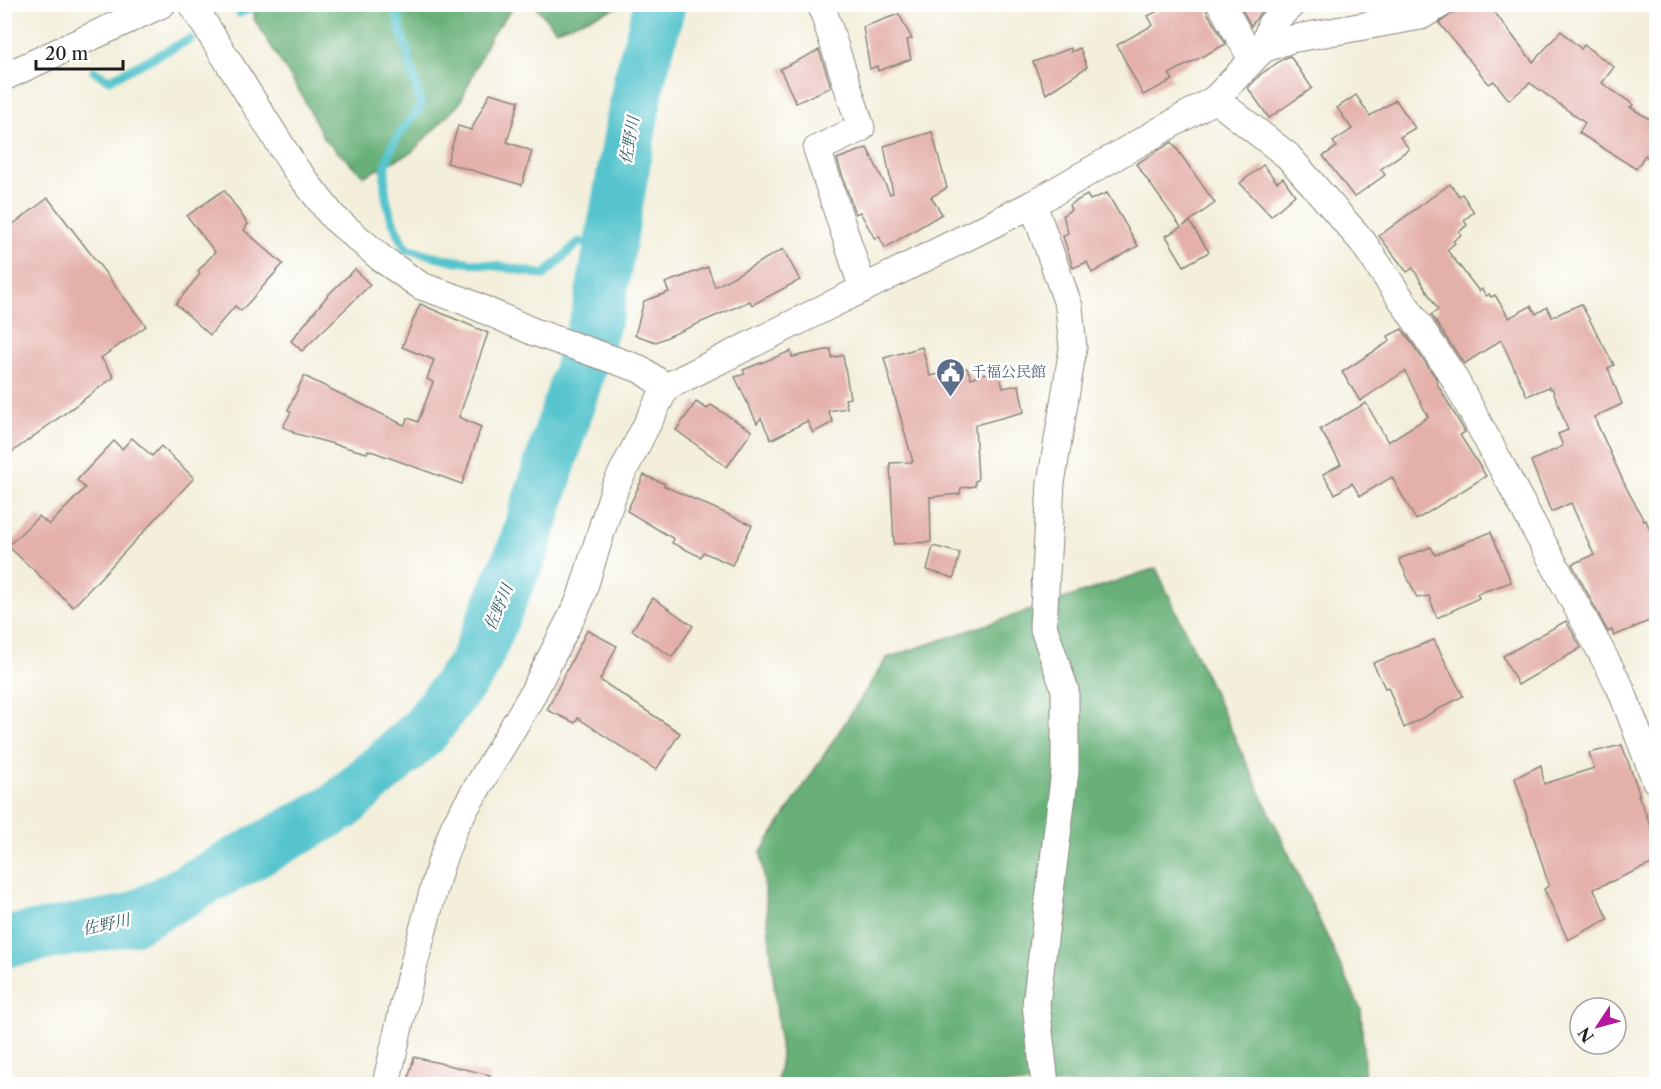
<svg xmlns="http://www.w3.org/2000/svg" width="1661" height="1089" font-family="'Libre Caslon Text','Noto Serif JP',serif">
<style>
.forest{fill:#67b078;stroke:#42664a;stroke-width:1.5}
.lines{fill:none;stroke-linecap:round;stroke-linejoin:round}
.stream{stroke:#57c4cd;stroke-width:9}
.river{stroke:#57c4cd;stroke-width:52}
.building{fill:#e4b0aa}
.minor-casing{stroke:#88867c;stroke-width:29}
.minor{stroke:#fff;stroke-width:27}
.labels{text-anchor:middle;stroke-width:5;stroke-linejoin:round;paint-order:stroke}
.service-label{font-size:15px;fill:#4e5e75;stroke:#fff;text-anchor:start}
.water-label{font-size:16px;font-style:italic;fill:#345f63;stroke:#fff}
</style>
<rect width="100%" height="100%" fill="#fff"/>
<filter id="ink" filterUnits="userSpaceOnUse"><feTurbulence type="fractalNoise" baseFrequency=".0167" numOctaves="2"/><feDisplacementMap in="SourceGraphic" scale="12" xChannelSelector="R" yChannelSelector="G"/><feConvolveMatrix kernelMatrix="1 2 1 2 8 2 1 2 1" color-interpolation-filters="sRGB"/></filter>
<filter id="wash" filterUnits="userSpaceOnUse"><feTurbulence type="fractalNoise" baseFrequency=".008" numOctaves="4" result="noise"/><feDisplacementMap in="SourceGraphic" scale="24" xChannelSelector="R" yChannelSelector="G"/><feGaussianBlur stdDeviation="1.35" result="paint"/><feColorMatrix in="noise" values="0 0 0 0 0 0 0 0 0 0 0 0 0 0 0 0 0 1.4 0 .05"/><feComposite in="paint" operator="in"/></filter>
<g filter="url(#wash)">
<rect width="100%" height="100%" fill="#f3efdb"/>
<!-- forest -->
<g class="forest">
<polygon points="255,5 255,4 515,5 490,37 460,103 412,152 364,176 325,140 301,94 254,19"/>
<polygon points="534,5 624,5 556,30"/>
<polygon points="1156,568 1361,1010 1365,1084 777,1084 781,1055 761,852 887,658"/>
</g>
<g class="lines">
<!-- stream -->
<g class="stream">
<path d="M394,4l27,101c-9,14 -22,27 -29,42 -16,34 -3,72 14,102l45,11 53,7 40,8 35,-33 31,8"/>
<polyline points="240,13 259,4"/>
<polyline points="94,71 109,80 190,39"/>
</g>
<!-- river -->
<polyline class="river" points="4,942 131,920 339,807 424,731 473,666 523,549 598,312 639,81 660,4"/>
</g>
<g id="blocks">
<!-- building -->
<g class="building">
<polygon points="1171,4 1205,4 1207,12 1226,44 1169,74 1173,80 1143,95 1117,45 1153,25 1148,16"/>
<polygon points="1239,4 1269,4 1260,13 1251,26"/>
<polygon points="1457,4 1488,4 1533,62 1561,31 1581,49 1584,45 1614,67 1602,83 1634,105 1630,107 1656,123 1656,167 1645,155 1636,169 1579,133 1585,123 1530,83 1509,100 1494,81 1489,84 1439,23 1454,12"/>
<polygon points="899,14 912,39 907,40 911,59 878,71 877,66 870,69 863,27"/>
<polygon points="1071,48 1071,52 1080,48 1087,67 1046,94 1033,62"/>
<polygon points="819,50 831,87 796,103 780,69"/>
<polygon points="1290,56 1312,88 1269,118 1248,88 1261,74 1283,59"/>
<polygon points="490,93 519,101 507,142 532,151 522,185 447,163 458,126 471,130"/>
<polygon points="1356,95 1370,116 1396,100 1415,128 1400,137 1409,149 1381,169 1385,175 1354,197 1323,156 1337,147 1333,142 1352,129 1337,108"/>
<polygon points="932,132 947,188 931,197 942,214 885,248 879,236 875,239 860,212 855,214 837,159 867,148 890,194 893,193 884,146"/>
<polygon points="1172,142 1215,203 1183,226 1190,222 1209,252 1184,266 1166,236 1181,227 1136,164"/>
<polygon points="1263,165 1277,182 1283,178 1295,195 1271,216 1240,183"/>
<polygon points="1450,184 1459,196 1462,194 1474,212 1464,220 1467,225 1459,232 1461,235 1453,241 1455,243 1447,250 1479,291 1482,289 1486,296 1489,294 1491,297 1495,295 1509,318 1531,306 1536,314 1547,307 1552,317 1581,304 1614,365 1608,368 1622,404 1594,417 1624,483 1644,521 1646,520 1656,547 1656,618 1614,636 1612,630 1608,632 1572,564 1594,555 1571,503 1551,512 1531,461 1563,446 1558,434 1568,430 1552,388 1550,389 1549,387 1527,396 1501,340 1464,364 1431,315 1438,310 1413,268 1407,272 1379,236"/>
<polygon points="224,190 248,224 244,230 283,264 241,311 235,306 210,335 176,304 200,274 198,271 215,252 187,216"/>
<polygon points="1107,193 1138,246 1092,273 1087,262 1073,268 1063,236 1068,233 1063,215 1071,210 1069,205 1087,195 1090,200"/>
<polygon points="48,198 146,326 101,358 114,377 4,458 4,231"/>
<polygon points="783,249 800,280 752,305 750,301 656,342 635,335 644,301 669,292 665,283 708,267 715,287"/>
<polygon points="355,269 370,285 302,351 291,341 328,295"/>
<polygon points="420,304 488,333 459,417 481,427 462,484 368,450 367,453 293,433 293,431 283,427 291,412 288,410 304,376 404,425 408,418 418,422 433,382 427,379 434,360 402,347"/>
<polygon points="1402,329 1438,381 1436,382 1465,432 1460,435 1486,476 1416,520 1392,477 1360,496 1352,483 1335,494 1323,474 1341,464 1320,429 1366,403 1388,442 1428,417 1405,371 1360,401 1342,372 1390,341 1388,336"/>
<polygon points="922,347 930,376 967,368 971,378 998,369 1003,388 1019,385 1024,412 975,425 978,480 975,481 975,486 961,488 960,494 930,497 931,542 894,544 890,463 913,462 884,358"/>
<polygon points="831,349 832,358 843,355 850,398 845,399 847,408 828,411 833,422 813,433 807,421 771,440 761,418 757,423 735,377 745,374 743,370 791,351 792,357"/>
<polygon points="696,402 707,409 711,405 752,431 727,467 676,430"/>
<polygon points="132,438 152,456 161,446 194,478 73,607 8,546 39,516 49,525 85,488 77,480 114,441 122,449"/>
<polygon points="644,475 665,484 664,486 752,525 732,565 703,552 701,557 672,543 674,539 627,511"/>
<polygon points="1491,532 1511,582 1477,594 1479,598 1437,618 1429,596 1417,598 1399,559 1431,547 1435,555"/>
<polygon points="933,546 960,553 954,578 927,570"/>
<polygon points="653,598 693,626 672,657 632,630"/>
<polygon points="1566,621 1581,648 1518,685 1503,656"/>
<polygon points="587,630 617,646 600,680 680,733 656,770 578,718 575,723 547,710"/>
<polygon points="1434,640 1463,696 1404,728 1388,687 1385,688 1373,663"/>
<polygon points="1622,745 1640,795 1638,795 1656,838 1656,862 1594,889 1608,919 1568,940 1544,889 1549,886 1515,778 1541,765 1544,784 1594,768 1589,753"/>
<polygon points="414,1057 490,1075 489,1084 407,1084"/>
</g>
</g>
</g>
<g filter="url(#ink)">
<use href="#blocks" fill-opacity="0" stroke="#88867c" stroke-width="1.5"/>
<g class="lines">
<defs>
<g id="minor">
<polyline points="192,4 295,168 333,217 382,259 421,286 462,300 534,332 640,369 666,387"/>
<polyline points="821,4 861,128 817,149 863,289"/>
<polyline points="1221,4 1252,59"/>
<polyline points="1263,49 1271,24 1292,4"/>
<polyline points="4,77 162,4"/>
<polyline points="1215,99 1288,156 1362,241 1453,376 1620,687 1656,781"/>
<polyline points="1033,204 1069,307 1073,348 1051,483 1043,626 1065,690 1065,771 1036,1004 1045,1084"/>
<polyline points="386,1084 409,982 440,866 455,825 531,697 580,600 615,487 666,387 1033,204 1215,99 1263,49 1291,39 1421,16 1441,4"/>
</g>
</defs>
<!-- minor casing -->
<use href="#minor" class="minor-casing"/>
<!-- minor -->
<use href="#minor" class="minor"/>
</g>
</g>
<!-- icons -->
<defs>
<symbol id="civic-pin" viewBox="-11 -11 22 30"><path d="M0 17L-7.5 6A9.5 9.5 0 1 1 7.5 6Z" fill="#5c6f8a" stroke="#fff"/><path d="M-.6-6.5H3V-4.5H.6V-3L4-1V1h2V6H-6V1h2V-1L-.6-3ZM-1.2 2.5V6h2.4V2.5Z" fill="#fff"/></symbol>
</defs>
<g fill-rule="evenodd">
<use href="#civic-pin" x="934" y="356" width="33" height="45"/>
</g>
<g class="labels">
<!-- service labels -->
<g class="service-label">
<text x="971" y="377">千福公民館</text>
</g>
<!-- water labels -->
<g class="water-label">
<text transform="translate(629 140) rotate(-80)" y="6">佐野川</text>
<text transform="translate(498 607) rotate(-67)" y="6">佐野川</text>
<text transform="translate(106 924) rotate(-12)" y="6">佐野川</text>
</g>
</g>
<!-- margin -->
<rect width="1661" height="1089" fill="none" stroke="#fff" stroke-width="24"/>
<!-- north arrow -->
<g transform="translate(1598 1026) rotate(234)"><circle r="28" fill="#ffffff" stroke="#a4a4a4" stroke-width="1.5"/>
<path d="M0-4.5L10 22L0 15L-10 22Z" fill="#b5179e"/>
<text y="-9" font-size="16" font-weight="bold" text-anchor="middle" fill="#1c1c1c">N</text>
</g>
<!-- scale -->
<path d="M36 60v9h87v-9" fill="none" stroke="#1c1c1c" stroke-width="3"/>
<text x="45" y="60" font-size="18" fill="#1c1c1c" stroke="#ffffff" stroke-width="4.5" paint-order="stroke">20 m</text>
</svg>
